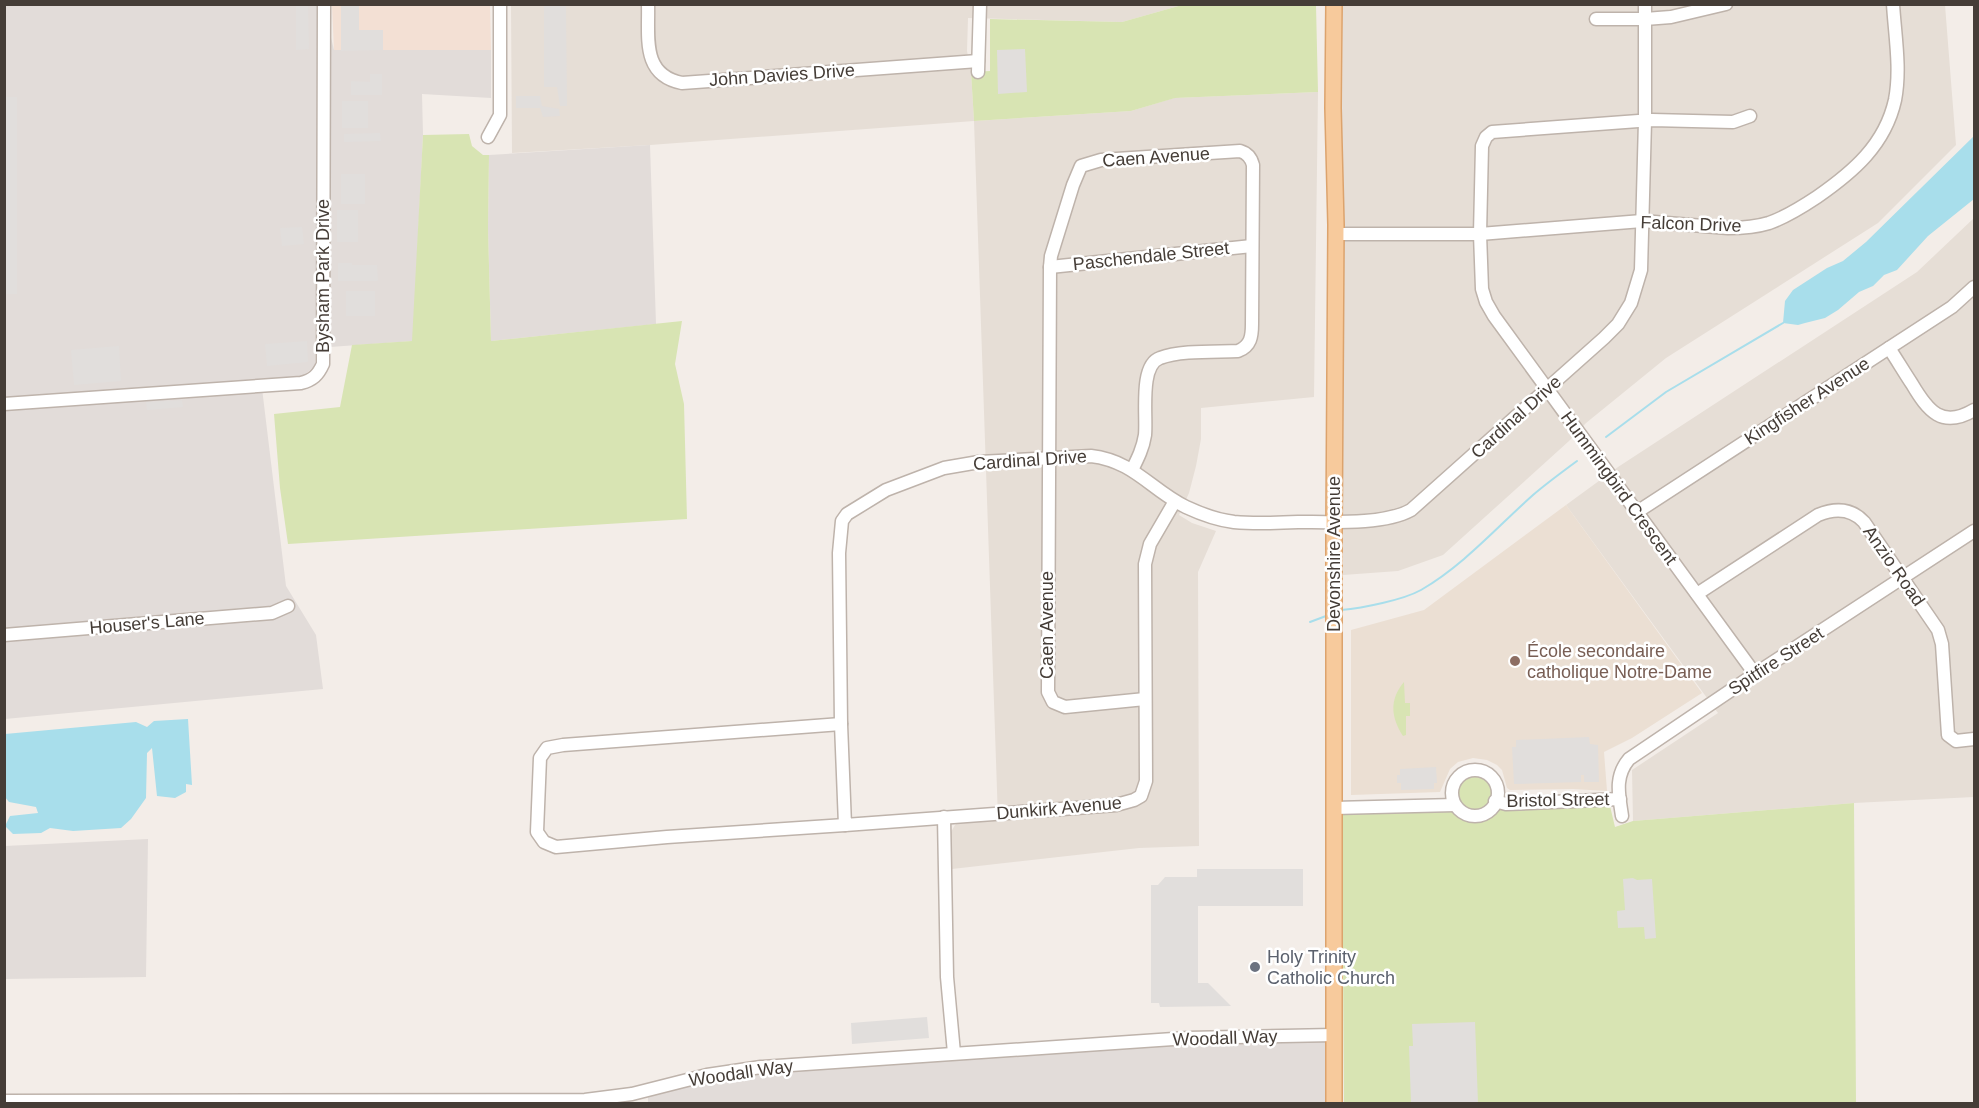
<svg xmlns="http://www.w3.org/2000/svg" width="1979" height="1108" font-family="Helvetica,sans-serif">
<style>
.residential{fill:#e6ded6}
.commercial{fill:#f3e0d4}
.industrial{fill:#e2dcd9}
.education{fill:#ebdfd3}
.green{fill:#d8e4b3}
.parking{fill:#e1dedc}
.water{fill:#a8deeb}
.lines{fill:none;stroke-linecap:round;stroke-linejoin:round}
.stream{stroke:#a8deeb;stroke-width:2}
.minor-casing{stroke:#beb3ab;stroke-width:15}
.major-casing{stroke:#dca36d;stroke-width:18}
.minor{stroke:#fff;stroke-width:12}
.major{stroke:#f7ca9c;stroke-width:15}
.education-dot{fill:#8d6e63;stroke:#fff;stroke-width:2}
.worship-dot{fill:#6b7280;stroke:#fff;stroke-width:2}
.labels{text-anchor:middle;stroke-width:5;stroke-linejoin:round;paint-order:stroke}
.street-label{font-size:18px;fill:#453d37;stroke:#fff}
.education-label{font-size:18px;fill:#785e54;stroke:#fff;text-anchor:start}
.worship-label{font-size:18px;fill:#5b616d;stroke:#fff;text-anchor:start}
</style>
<rect width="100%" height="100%" fill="#f3ede8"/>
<!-- residential -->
<g class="residential">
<polygon points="511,5 1182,5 1122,22 968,18 967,51 971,72 974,121 1131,111 1174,98 1318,92 1314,397 1201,408 1201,439 1196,466 1189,493 1179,515 1192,523 1216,531 1198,572 1199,846 1139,848 952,869 951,832 955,825 959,822 998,819 974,121 650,145 512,153"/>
<polygon points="1343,5 1945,5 1956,145 1878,223 1666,358 1586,423 1569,441 1443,555 1398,571 1343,575 1340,341"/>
<polygon points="1974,218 1974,797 1854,803 1633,821 1632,770 1718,713 1566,505 1618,467 1917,272"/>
</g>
<!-- commercial -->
<polygon class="commercial" points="332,5 490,5 491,50 334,50"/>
<!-- industrial -->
<g class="industrial">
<polygon points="5,5 323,5 334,50 491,50 491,98 422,94 423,135 413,341 330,347 330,302 316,289 315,366 303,376 261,380 286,586 316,635 323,689 5,719"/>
<polygon points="650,145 656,324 491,341 488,228 489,155"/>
<polygon points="148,839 146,977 5,979 5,846"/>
<polygon points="1334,1035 1334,1103 648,1104 648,1090 761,1067"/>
</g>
<!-- education -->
<polygon class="education" points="1566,505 1702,693 1632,738 1604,752 1607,791 1573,789 1510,790 1507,788 1502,770 1497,765 1487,760 1473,758 1458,762 1450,769 1440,792 1351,795 1351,630 1424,610"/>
<!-- green -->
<g class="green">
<polygon points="1182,5 1316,5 1318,92 1175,98 1131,111 974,121 971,72 990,71 990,19 1122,22"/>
<polygon points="469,134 472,146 483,155 489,155 488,228 491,341 682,321 675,364 684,404 687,519 288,544 280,488 274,414 340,407 352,345 412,341 423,135"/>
<path d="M1404,682l1,21h5v13h-4v19l-3,1c-12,-19 -14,-36 1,-54z"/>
<circle cx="1475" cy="793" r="17"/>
<polygon points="1854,803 1856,1103 1344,1103 1342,815 1347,813 1452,810 1462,817 1472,820 1483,818 1502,808 1606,805 1610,806 1615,827 1633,821"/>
</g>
<!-- parking -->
<g class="parking">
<polygon points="296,5 308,5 309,49 296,50"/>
<polygon points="341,5 359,5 359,30 383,30 383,50 341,51"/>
<polygon points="544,5 566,5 567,106 560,106 557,87 544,87"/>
<polygon points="1025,49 1027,92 998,94 997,50"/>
<polygon points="370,74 382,74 382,95 351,95 351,81 370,82"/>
<polygon points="516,96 540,96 542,106 559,109 560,116 543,117 540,108 516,108"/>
<rect x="5" y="97" width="12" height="197"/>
<rect x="342" y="101" width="26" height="27"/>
<polygon points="380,133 381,141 344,142 344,134"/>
<rect x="341" y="174" width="24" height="30"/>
<rect x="337" y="210" width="21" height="32"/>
<polygon points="302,227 304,244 282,246 280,228"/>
<polygon points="338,263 352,263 352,265 377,265 378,281 338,281"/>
<rect x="346" y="291" width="29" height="25"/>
<polygon points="307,341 308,362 267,366 265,344"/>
<polygon points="119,346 121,381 74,385 71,350"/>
<polygon points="182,400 183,407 147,410 146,402"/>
<polygon points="1589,737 1590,744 1598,745 1599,782 1584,782 1584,775 1581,775 1581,782 1514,784 1512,747 1516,747 1516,740"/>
<polygon points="1436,767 1437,783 1434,783 1434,789 1401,790 1401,783 1397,783 1397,775 1400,775 1400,769"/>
<polygon points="1197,869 1303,869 1303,906 1198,906 1198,983 1208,983 1231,1006 1160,1007 1159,1003 1151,1003 1151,885 1158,885 1165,877 1197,877"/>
<polygon points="1633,878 1637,880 1652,879 1656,938 1645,939 1644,927 1618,928 1617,911 1625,910 1623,879"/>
<polygon points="927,1017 929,1038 852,1044 851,1023"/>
<polygon points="1475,1022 1478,1103 1411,1103 1409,1046 1413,1046 1412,1024"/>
</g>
<!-- water -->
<g class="water">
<polygon points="1974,136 1974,199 1928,236 1897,270 1884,275 1873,286 1859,292 1838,310 1825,318 1805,323 1798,325 1783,323 1785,301 1793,290 1827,268 1843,261 1866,242"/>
<polygon points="188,719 192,785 186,784 186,792 175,798 157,796 152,748 147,753 146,798 131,819 121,828 73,831 50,828 41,833 13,834 5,826 10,816 38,813 36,807 9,802 5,797 5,734 136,722 147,727 154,721"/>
</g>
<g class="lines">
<!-- stream -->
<g class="stream">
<polyline points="1606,437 1666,392 1783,323"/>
<path d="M1341,610c22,-2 62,-10 80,-20 43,-25 76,-63 112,-95 14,-12 29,-23 44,-34"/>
<polyline points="1310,622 1326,616"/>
</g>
<defs>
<g id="minor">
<path d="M648,4c1,33 -7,71 34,79l296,-22"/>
<polyline points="1596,19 1645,19 1671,17 1726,4"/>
<polyline points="978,72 980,4"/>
<polyline points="1750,116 1733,122 1652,120 1492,132 1486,137 1482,146 1480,234 1482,289 1486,302 1494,316 1755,674"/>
<polyline points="488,137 500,115 500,4"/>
<path d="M1336,234h144l162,-13 86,7c14,0 28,-1 41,-5 17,-6 33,-16 48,-26 36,-25 68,-52 78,-97 6,-31 0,-64 -2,-96"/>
<polyline points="1050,267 1252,246"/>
<path d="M1889,348c8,12 15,24 23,36 16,27 30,45 62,26"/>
<path d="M4,404l297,-21c12,-3 17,-8 22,-19l1,-360"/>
<path d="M1132,470c6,-12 11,-22 13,-35 2,-19 -6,-70 15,-77 20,-8 57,-6 78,-7 13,-5 14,-15 14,-27l1,-159c-2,-8 -6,-12 -13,-14l-139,9 -20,6 -8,19 -22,71 -1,11 -2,425 5,10 12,5 80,-8"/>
<path d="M1175,501l-25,43 -5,20 1,217 -5,15 -7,4 -18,5 -271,20 -4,-101 -2,-171 3,-32 5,-7 39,-24 58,-22 35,-6 112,-6c43,5 60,34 95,51 15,7 32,13 48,15 22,2 43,1 64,0 32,0 86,3 113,-12l193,-172 14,-14 13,-21 10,-33 4,-149v-117"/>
<polyline points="1637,512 1952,307 1974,287"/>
<path d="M1697,594l121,-79c17,-7 33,-7 46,7l74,108 4,14 6,91 8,6 18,-2"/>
<polyline points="4,635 272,613 288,606"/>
<polyline points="841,724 563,745 547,748 540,758 537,832 544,842 556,847 667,837 845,825"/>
<circle cx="1475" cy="793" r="23"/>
<polyline points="1495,801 1506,804 1620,799"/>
<polyline points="1334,808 1455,805"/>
<path d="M1622,816c-3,-21 -8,-39 7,-57l126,-85 219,-143"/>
<polyline points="944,817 947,977 954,1053"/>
<polyline points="4,1101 585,1100 632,1094 707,1075 761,1067 1188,1038 1334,1035"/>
</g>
<polyline id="major" points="1334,4 1333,108 1336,225 1334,532 1334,1104"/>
</defs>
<!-- minor casing -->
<use href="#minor" class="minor-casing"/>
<!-- major casing -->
<use href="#major" class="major-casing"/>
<!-- minor -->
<use href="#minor" class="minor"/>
<!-- major -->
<use href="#major" class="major"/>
</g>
<!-- markers -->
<circle class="education-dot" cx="1515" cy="661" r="6"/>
<circle class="worship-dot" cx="1255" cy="967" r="6"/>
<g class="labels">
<!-- street labels -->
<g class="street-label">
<text transform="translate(782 75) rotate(-4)" y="6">John Davies Drive</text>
<text transform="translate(1156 157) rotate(-4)" y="6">Caen Avenue</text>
<text transform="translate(1691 224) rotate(2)" y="6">Falcon Drive</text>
<text transform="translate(1151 256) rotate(-6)" y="6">Paschendale Street</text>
<text transform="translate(323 276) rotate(-90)" y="6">Bysham Park Drive</text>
<text transform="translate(1807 401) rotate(-33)" y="6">Kingfisher Avenue</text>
<text transform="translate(1516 417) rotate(-42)" y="6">Cardinal Drive</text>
<text transform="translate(1030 460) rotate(-4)" y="6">Cardinal Drive</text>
<text transform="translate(1619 488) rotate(54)" y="6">Hummingbird Crescent</text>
<text transform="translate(1334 554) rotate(-90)" y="6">Devonshire Avenue</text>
<text transform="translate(1894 566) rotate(55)" y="6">Anzio Road</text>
<text transform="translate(147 623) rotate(-5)" y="6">Houser's Lane</text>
<text transform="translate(1047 625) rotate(-90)" y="6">Caen Avenue</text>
<text transform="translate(1776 661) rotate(-33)" y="6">Spitfire Street</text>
<text transform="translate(1558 800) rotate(-1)" y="6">Bristol Street</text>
<text transform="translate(1059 808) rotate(-5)" y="6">Dunkirk Avenue</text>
<text transform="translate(1225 1038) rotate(-2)" y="6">Woodall Way</text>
<text transform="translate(741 1073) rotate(-8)" y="6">Woodall Way</text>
</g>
<!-- education labels -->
<g class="education-label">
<text x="1527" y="657">École secondaire<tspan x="1527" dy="21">catholique Notre-Dame</tspan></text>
</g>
<!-- worship labels -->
<g class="worship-label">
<text x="1267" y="963">Holy Trinity<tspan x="1267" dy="21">Catholic Church</tspan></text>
</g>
</g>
<!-- border -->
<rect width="1979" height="1108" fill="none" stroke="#453d37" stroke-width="12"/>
</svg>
